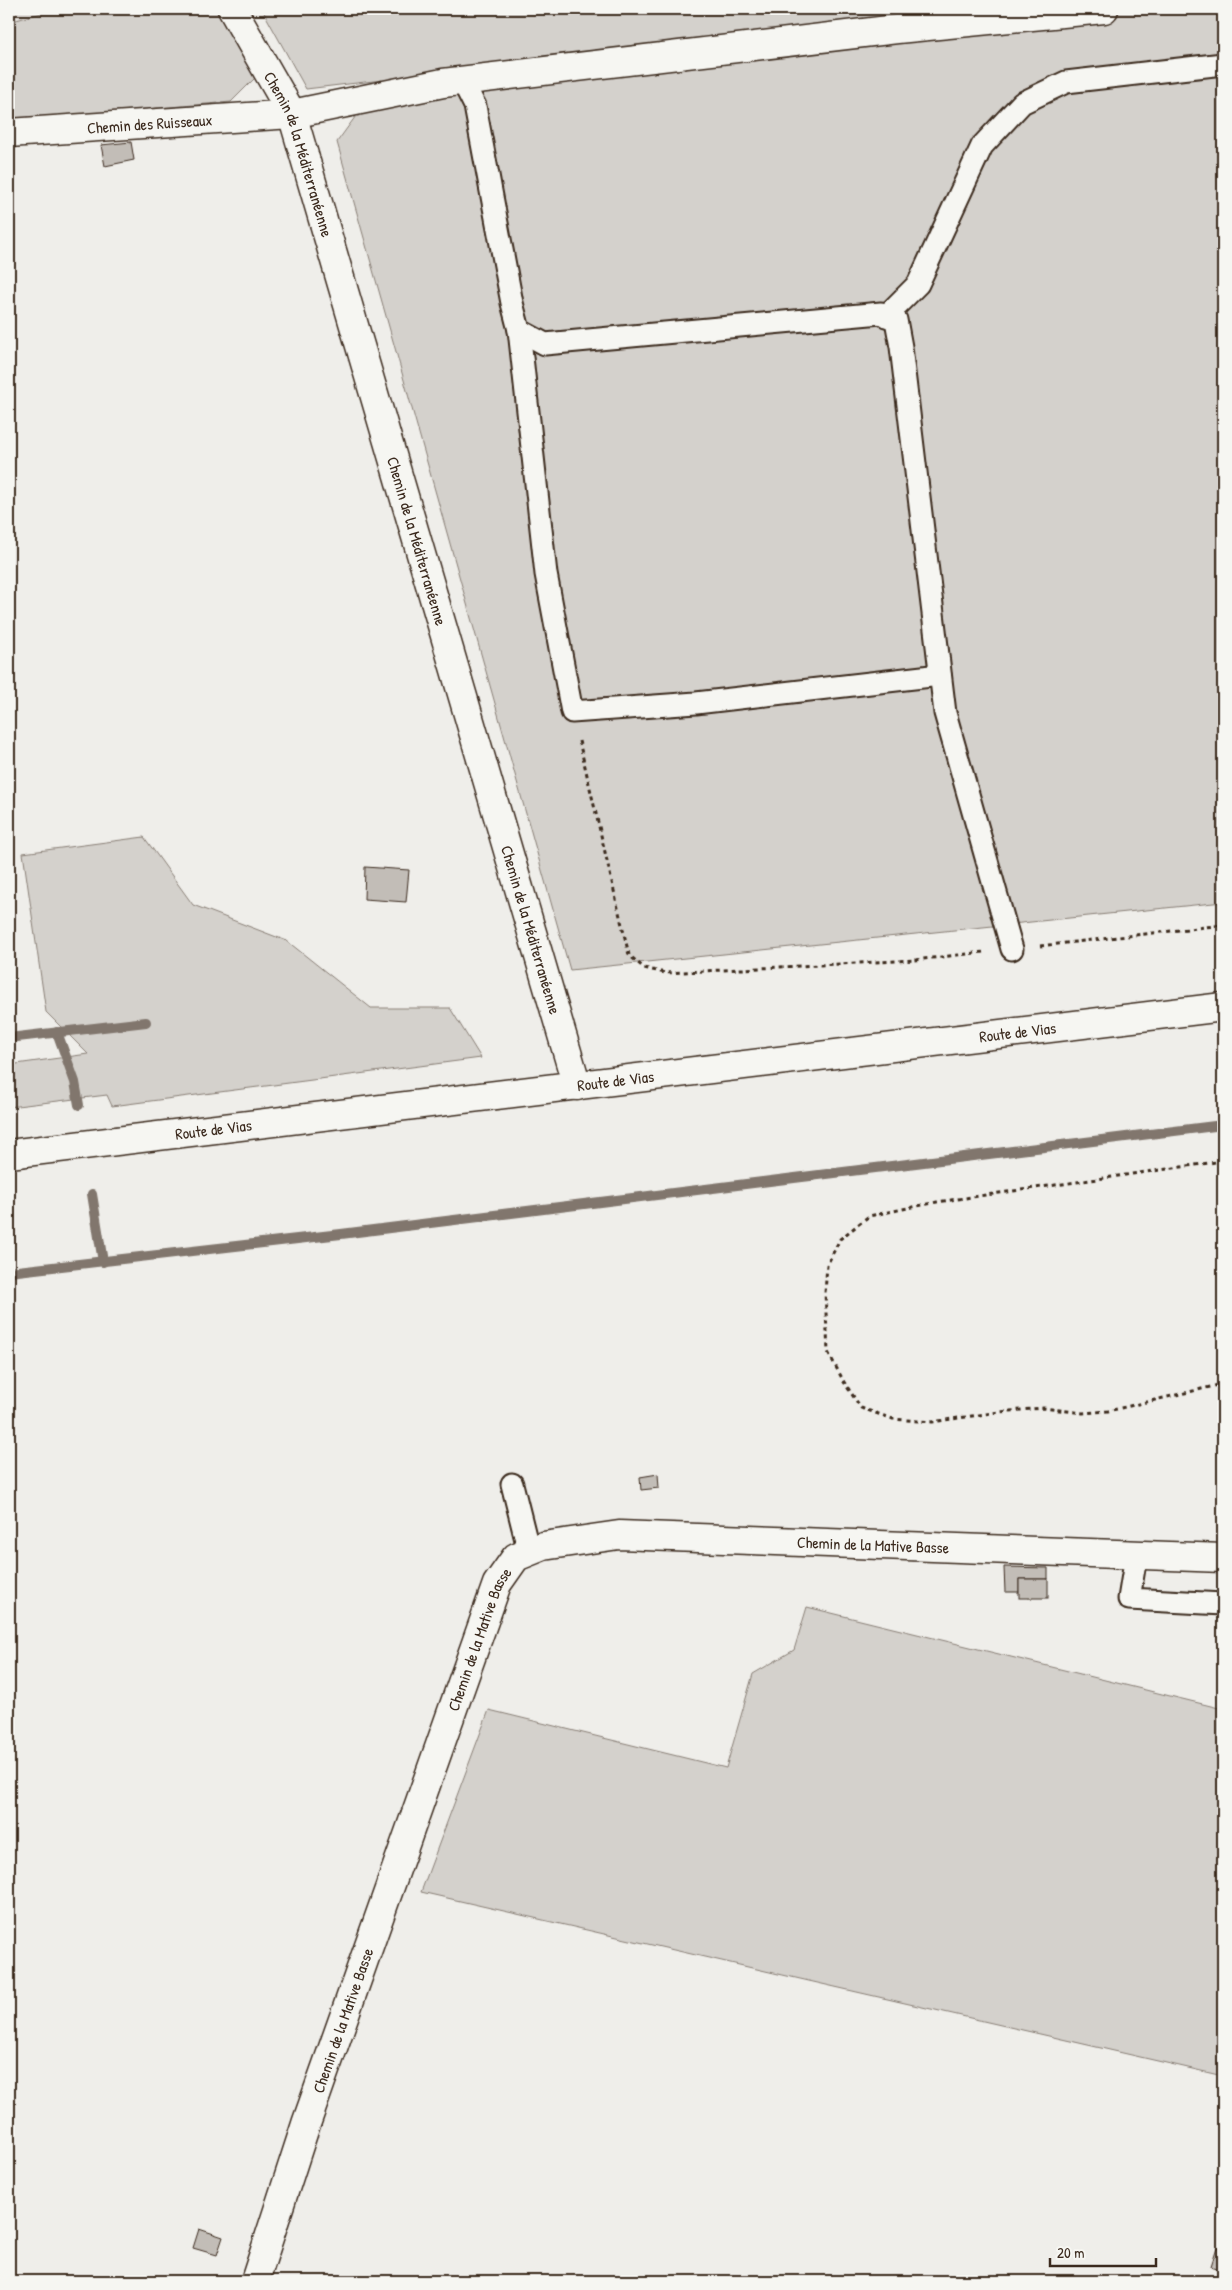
<svg xmlns="http://www.w3.org/2000/svg" width="1232" height="2290" font-family="'Patrick Hand',sans-serif">
<style>
.built{fill:#e2dfdb}
.green{fill:#d4d1cc;stroke:#887e75}
.lines{fill:none;stroke-linecap:round;stroke-linejoin:round}
.stream{stroke:#81766d;stroke-width:10}
.building{fill:#c2bdb7;stroke:#3b2a1e}
.lane-casing{stroke:#3b2a1e;stroke-width:25}
.street-casing{stroke:#3b2a1e;stroke-width:31}
.secondary-casing{stroke:#3b2a1e;stroke-width:31}
.path{stroke:#3b2a1e;stroke-width:3;stroke-dasharray:4 4;stroke-linecap:butt}
.lane{stroke:#f6f6f2;stroke-width:21}
.street{stroke:#f6f6f2;stroke-width:28}
.secondary{stroke:#f6f6f2;stroke-width:28}
.labels{text-anchor:middle;stroke-width:5;stroke-linejoin:round;paint-order:stroke}
.street-label{font-size:16px;fill:#3b2a1e;stroke:#f6f6f2}
</style>
<rect width="100%" height="100%" fill="#efeeea"/>
<filter id="ink" filterUnits="userSpaceOnUse"><feTurbulence type="fractalNoise" baseFrequency=".02" numOctaves="2"/><feDisplacementMap in="SourceGraphic" scale="10" xChannelSelector="R" yChannelSelector="G"/><feConvolveMatrix kernelMatrix="1 2 1 2 8 2 1 2 1" color-interpolation-filters="sRGB"/></filter>
<g filter="url(#ink)">
<!-- built -->
<polygon class="built" points="9,9 56,9 9,22"/>
<!-- green -->
<g class="green">
<polygon points="56,9 216,9 257,76 231,102 9,120 9,22"/>
<polygon points="262,9 1223,9 1223,902 570,970 337,142 382,80 306,89"/>
<polygon points="144,837 193,905 287,941 371,1008 450,1008 481,1058 112,1106 107,1095 9,1107 9,1065 88,1054 46,1012 23,853"/>
<polygon points="807,1607 1223,1709 1223,2076 421,1892 489,1710 726,1768 753,1674 794,1650"/>
</g>
<g class="lines">
<!-- stream -->
<g class="stream">
<polyline points="57,1032 75,1082 79,1105"/>
<polyline points="9,1038 146,1022"/>
<polyline points="92,1194 103,1262"/>
<polyline points="9,1272 341,1234 1223,1125"/>
</g>
</g>
<!-- building -->
<g class="building">
<polygon points="131,142 134,160 105,166 101,145"/>
<polygon points="365,867 409,870 406,902 364,899"/>
<polygon points="658,1474 659,1488 641,1490 640,1477"/>
<polygon points="1004,1567 1048,1568 1048,1579 1019,1579 1019,1592 1005,1592"/>
<rect x="1019" y="1579" width="29" height="19"/>
<polygon points="199,2229 223,2237 217,2255 193,2248"/>
<polygon points="1217,2247 1223,2249 1223,2270 1211,2266"/>
</g>
<g class="lines">
<defs>
<g id="lane">
<polyline points="462,80 475,106 512,303 519,330 545,344 881,313 896,320 901,347 945,713 1012,949"/>
<polyline points="886,316 918,284 982,146 1022,103 1066,82 1223,64"/>
<polyline points="519,330 546,574 572,712 696,703 940,675"/>
<polyline points="512,1484 529,1552"/>
<polyline points="1136,1556 1129,1599 1223,1604"/>
</g>
<g id="street">
<path id="s1" d="M232,9l60,105 285,972"/>
<path id="s2" d="M9,133l283,-19 151,-31 454,-54 207,-20"/>
<path id="s3" d="M255,2281l51,-157 191,-540 19,-27 27,-11 76,-11 604,23"/>
</g>
<g id="secondary">
<path id="s4" d="M9,1154l1214,-147"/>
</g>
</defs>
<!-- lane casing -->
<use href="#lane" class="lane-casing"/>
<!-- street casing -->
<use href="#street" class="street-casing"/>
<!-- secondary casing -->
<use href="#secondary" class="secondary-casing"/>
<!-- path -->
<g class="path">
<polyline points="579,741 629,955 644,968 665,973 915,960 984,952"/>
<polyline points="1040,946 1223,925"/>
<polyline points="1223,1161 937,1202 869,1216 840,1239 827,1265 825,1293 828,1352 844,1382 861,1408 893,1419 932,1422 999,1412 1043,1408 1083,1413 1108,1411 1223,1384"/>
</g>
<!-- lane -->
<use href="#lane" class="lane"/>
<!-- street -->
<use href="#street" class="street"/>
<!-- secondary -->
<use href="#secondary" class="secondary"/>
</g>
</g>
<g class="labels">
<!-- street labels -->
<g class="street-label">
<text dy="6" stroke="none"><textPath href="#s2" startOffset="141">Chemin des Ruisseaux</textPath></text>
<text dy="6" stroke="none"><textPath href="#s1" startOffset="161">Chemin de la Méditerranéenne</textPath></text>
<text dy="6" stroke="none"><textPath href="#s1" startOffset="566">Chemin de la Méditerranéenne</textPath></text>
<text dy="6" stroke="none"><textPath href="#s1" startOffset="971">Chemin de la Méditerranéenne</textPath></text>
<text dy="6" stroke="none"><textPath href="#s4" startOffset="1016">Route de Vias</textPath></text>
<text dy="6" stroke="none"><textPath href="#s4" startOffset="611">Route de Vias</textPath></text>
<text dy="6" stroke="none"><textPath href="#s4" startOffset="206">Route de Vias</textPath></text>
<text dy="6" stroke="none"><textPath href="#s3" startOffset="1131">Chemin de la Mative Basse</textPath></text>
<text dy="6" stroke="none"><textPath href="#s3" startOffset="680">Chemin de la Mative Basse</textPath></text>
<text dy="6" stroke="none"><textPath href="#s3" startOffset="275">Chemin de la Mative Basse</textPath></text>
</g>
</g>
<!-- margin -->
<rect width="1232" height="2290" fill="none" stroke="#f6f6f2" stroke-width="30"/>
<rect x="15" y="15" width="1202" height="2260" fill="none" stroke="#3b2a1e" stroke-width="2" filter="url(#ink)"/>
<!-- scale -->
<path d="M1050 2258v8h106v-8" fill="none" stroke="#3b2a1e" stroke-width="2.5"/>
<text x="1057" y="2258" font-size="15" fill="#3b2a1e" stroke="#f6f6f2" stroke-width="4" paint-order="stroke">20 m</text>
</svg>
